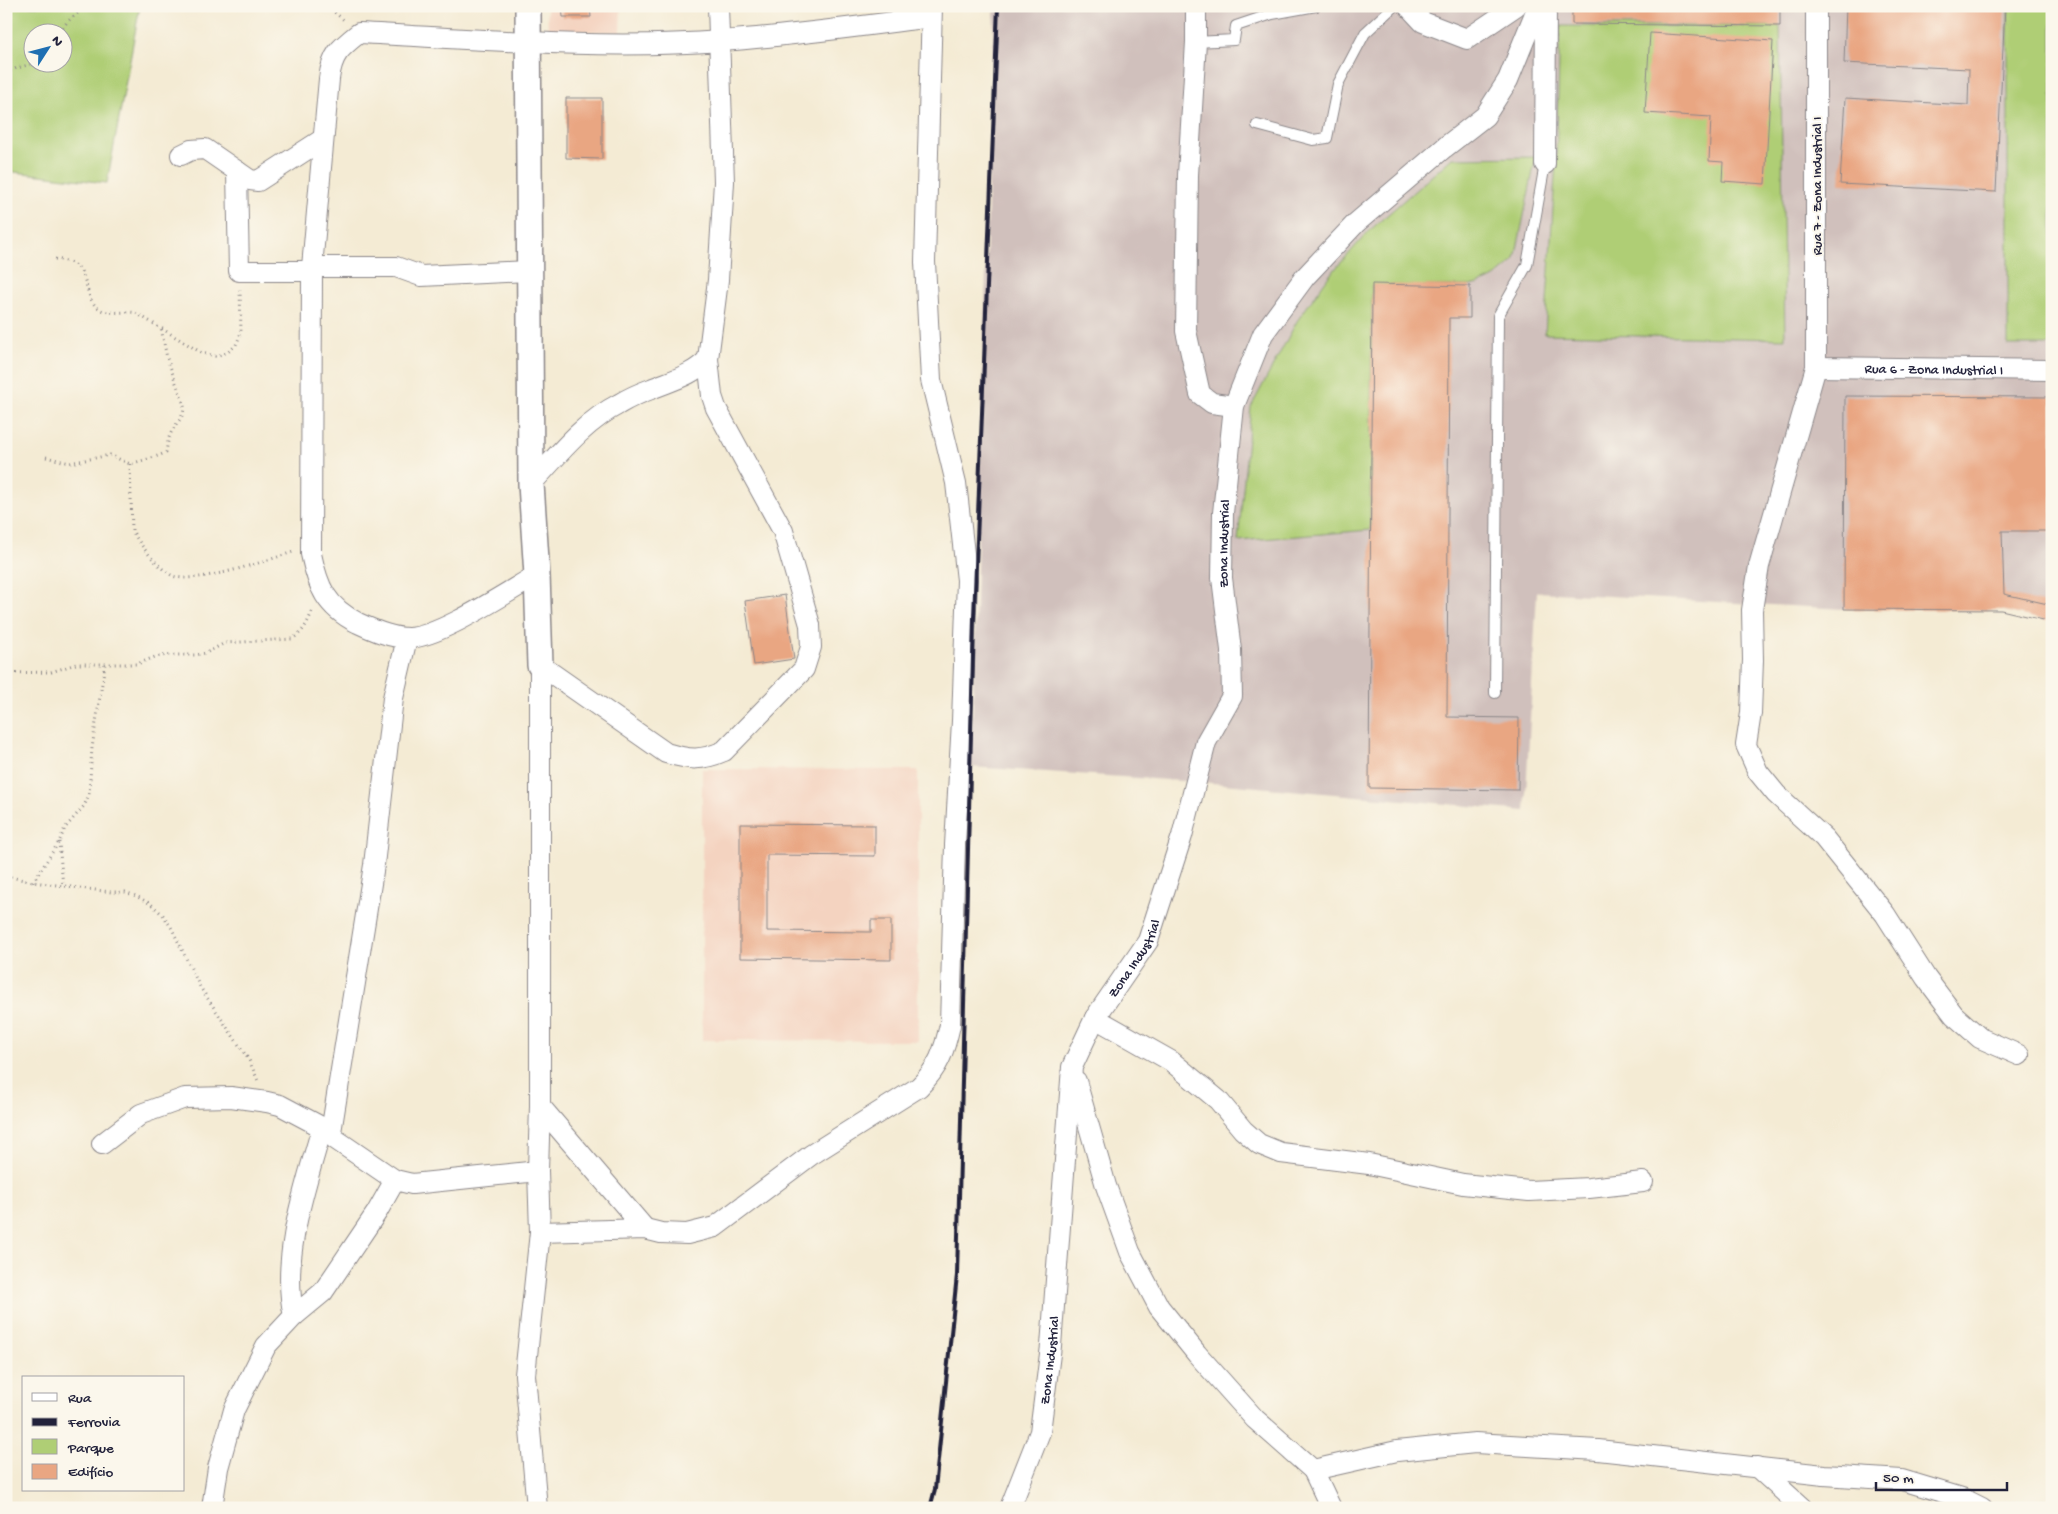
<svg xmlns="http://www.w3.org/2000/svg" width="2058" height="1514" font-family="'Gochi Hand',sans-serif">
<style>
.built{fill:#f4d3c0}
.industrial{fill:#d0c0bc}
.green{fill:#afce75;stroke:#687858;fill-rule:evenodd}
.building{fill:#e9a682}
.lines{fill:none;stroke-linecap:round;stroke-linejoin:round}
.service-casing{stroke:#8b8688;stroke-width:12}
.minor-casing{stroke:#8b8688;stroke-width:22}
.tertiary-casing{stroke:#8b8688;stroke-width:28}
.path{stroke:#8b8688;stroke-width:3;stroke-dasharray:1 4;stroke-linecap:butt}
.service{stroke:#fff;stroke-width:10}
.minor{stroke:#fff;stroke-width:20}
.tertiary{stroke:#fff;stroke-width:25}
.rail{stroke:#22223b;stroke-width:4}
.labels{text-anchor:middle;stroke-width:4;stroke-linejoin:round;paint-order:stroke}
.street-label{font-size:14px;fill:#22223b;stroke:#fbf7ec}
</style>
<rect width="100%" height="100%" fill="#fbf7ec"/>
<filter id="ink" filterUnits="userSpaceOnUse"><feTurbulence type="fractalNoise" baseFrequency=".02" numOctaves="2"/><feDisplacementMap in="SourceGraphic" scale="10" xChannelSelector="R" yChannelSelector="G"/><feConvolveMatrix kernelMatrix="1 2 1 2 8 2 1 2 1" color-interpolation-filters="sRGB"/></filter>
<filter id="wash" filterUnits="userSpaceOnUse"><feTurbulence type="fractalNoise" baseFrequency=".0096" numOctaves="4" result="noise"/><feDisplacementMap in="SourceGraphic" scale="20" xChannelSelector="R" yChannelSelector="G"/><feGaussianBlur stdDeviation="1.12" result="paint"/><feColorMatrix in="noise" values="0 0 0 0 0 0 0 0 0 0 0 0 0 0 0 0 0 1.4 0 .05"/><feComposite in="paint" operator="in"/></filter>
<g filter="url(#wash)">
<rect width="100%" height="100%" fill="#f4ebd4"/>
<!-- built -->
<g class="built">
<polygon points="547,6 621,6 620,32 548,30"/>
<polygon points="702,769 918,770 918,1041 702,1040"/>
</g>
<!-- industrial -->
<polygon class="industrial" points="994,6 2052,6 2052,622 2001,610 1844,609 1537,592 1525,811 1212,783 971,767"/>
<!-- green -->
<g class="green">
<path d="M6,6h134l-33,177 -101,-12zM32,32h30v30h-30z"/>
<rect x="2008" y="6" width="44" height="339"/>
<polygon points="1560,26 1780,26 1785,339 1545,334 1556,160"/>
<path d="M1536,157l-21,102c-13,15 -26,23 -45,27l-98,-1 -2,245 -132,11 13,-134 46,-86 32,-45 40,-45 83,-73z"/>
</g>
<g id="blocks">
<!-- building -->
<g class="building">
<polygon points="562,6 590,6 591,17 563,17"/>
<polygon points="1572,6 1780,6 1780,26 1572,24"/>
<polygon points="1846,6 2005,6 1996,192 1840,184 1845,98 1968,105 1969,69 1844,63"/>
<polygon points="1650,33 1773,41 1765,184 1722,181 1723,162 1709,161 1711,117 1645,113"/>
<polygon points="566,98 602,98 602,159 566,158"/>
<polygon points="1372,284 1470,286 1470,318 1449,318 1447,717 1519,718 1518,790 1369,788"/>
<polygon points="1845,396 2052,397 2052,531 2002,531 2004,594 2052,605 2052,622 2001,610 1844,609"/>
<polygon points="785,595 794,659 754,665 745,601"/>
<polygon points="740,824 875,825 875,856 767,855 767,931 871,932 871,920 891,920 891,960 740,958"/>
</g>
</g>
</g>
<g filter="url(#ink)">
<use href="#blocks" fill-opacity="0" stroke="#8b8688" stroke-width="1"/>
<g class="lines">
<defs>
<g id="service">
<polyline points="1196,42 1234,40 1236,26 1272,14 1316,6"/>
<polyline points="1257,125 1313,140 1327,138 1338,84 1365,33 1394,6"/>
<polyline points="1495,693 1498,316 1527,265 1545,164"/>
</g>
<g id="minor">
<polyline points="1196,6 1196,42 1188,175 1186,331 1200,394 1212,403 1234,406"/>
<polyline points="1408,6 1423,22 1467,39 1516,6"/>
<polyline points="1816,6 1816,367 1759,566 1752,610 1753,660 1751,713 1746,745 1758,772 1776,794 1824,838 1885,914 1926,978 1954,1015 1980,1038 2019,1055"/>
<polyline points="181,155 191,150 205,149 250,180 258,181 323,139"/>
<polyline points="1545,164 1546,6"/>
<polyline points="237,171 239,271 312,271"/>
<polyline points="312,267 396,267 421,276 529,271"/>
<path id="s1" d="M1816,367l236,3"/>
<path d="M531,484c27,-29 53,-62 88,-80 10,-6 21,-11 32,-15 21,-9 41,-13 57,-30"/>
<path d="M537,575c-30,17 -98,63 -129,63 -17,0 -35,-8 -50,-15 -32,-16 -40,-36 -47,-69l1,-287 17,-188c3,-25 11,-31 30,-46 118,6 244,17 362,8 70,-5 140,-15 210,-24"/>
<polyline points="407,638 393,698 374,865 331,1132 335,1139 395,1180 412,1184 538,1171"/>
<path d="M540,665l126,88c24,7 35,8 58,-2l80,-82 7,-22 -1,-22 -27,-94 -67,-123 -4,-12 -4,-37 10,-79 6,-98 -6,-176"/>
<polyline points="1095,1018 1171,1061 1218,1100 1243,1130 1259,1144 1281,1153 1369,1164 1463,1184 1529,1191 1589,1188 1643,1182"/>
<polyline points="1076,1081 1106,1186 1130,1252 1159,1307 1197,1354 1255,1419 1313,1470 1331,1508"/>
<polyline points="540,1106 645,1229"/>
<polyline points="102,1144 141,1114 185,1098 231,1097 267,1102 280,1105 331,1132"/>
<path d="M540,1232l105,-3 16,4 26,1 28,-7 96,-72 108,-68c20,-20 25,-35 31,-62l5,-180 7,-124 5,-141 -11,-97 -25,-103 -6,-118 7,-256"/>
<path d="M294,1316c-14,-59 12,-131 28,-188"/>
<polyline points="1757,1467 1802,1508"/>
<polyline points="1313,1470 1397,1451 1475,1443 1598,1450 1824,1475 1902,1480 1962,1498 1982,1508"/>
<polyline points="212,1508 218,1468 234,1410 266,1346 294,1316 323,1292 377,1212 395,1180"/>
<polyline points="537,1508 525,1375 540,1232 538,1171 540,1106 540,665"/>
<path id="s2" d="M1010,1508l30,-76 11,-86 21,-279 23,-49 53,-77 34,-105 24,-94 26,-46 -1,-46 -9,-72 1,-65 11,-107 29,-72 42,-57 51,-54 88,-75 41,-32 23,-36 30,-74"/>
</g>
<polyline id="tertiary" points="528,6 531,484 537,575 540,665"/>
</defs>
<!-- service casing -->
<use href="#service" class="service-casing"/>
<!-- minor casing -->
<use href="#minor" class="minor-casing"/>
<!-- tertiary casing -->
<use href="#tertiary" class="tertiary-casing"/>
<!-- path -->
<g class="path">
<polyline points="327,6 345,21"/>
<polyline points="60,32 67,22 86,6"/>
<polyline points="6,73 17,68 39,62"/>
<path d="M55,259c6,1 13,2 19,5 15,9 10,34 24,44 10,8 27,2 38,5l66,40 13,3 12,-3 9,-8 5,-12 -1,-44"/>
<path d="M46,457l24,6 40,-8 20,9c9,-3 29,-7 36,-12 1,-6 2,-12 4,-17 5,-12 15,-17 14,-30l-17,-47 -6,-30"/>
<path d="M130,464l2,66c6,13 28,40 41,46 23,9 95,-16 120,-24"/>
<path d="M6,673l45,-1 25,-8h61l18,-7 13,-2h28l10,-2 19,-10 67,-4c12,-7 16,-17 21,-30"/>
<polyline points="59,842 63,886"/>
<polyline points="6,876 33,882 111,892 125,892 136,896 151,904 163,915 171,927 200,987 249,1060 259,1083"/>
<polyline points="33,882 59,842 65,828 84,806 89,795 92,748 105,664"/>
</g>
<!-- service -->
<use href="#service" class="service"/>
<!-- minor -->
<use href="#minor" class="minor"/>
<!-- tertiary -->
<use href="#tertiary" class="tertiary"/>
<!-- rail -->
<polyline class="rail" points="930,1508 935,1489 957,1275 974,617 998,6"/>
</g>
</g>
<g class="labels">
<!-- street labels -->
<g class="street-label">
<text transform="translate(1816 186) rotate(-90)" y="5">Rua 7 - Zona Industrial I</text>
<text dy="5" stroke="none"><textPath href="#s1" startOffset="118">Rua 6 - Zona Industrial I</textPath></text>
<text dy="5" stroke="none"><textPath href="#s2" startOffset="1009">Zona Industrial</textPath></text>
<text dy="5" stroke="none"><textPath href="#s2" startOffset="574">Zona Industrial</textPath></text>
<text dy="5" stroke="none"><textPath href="#s2" startOffset="154">Zona Industrial</textPath></text>
</g>
</g>
<!-- margin -->
<rect width="2058" height="1514" fill="none" stroke="#fbf7ec" stroke-width="25"/>
<!-- legend -->
<rect x="22" y="1376" width="162" height="115" fill="#fbf7ec" stroke="#a4a2a5"/>
<rect x="32" y="1393" width="25" height="8" fill="#ffffff" stroke="#a4a2a5"/>
<text x="68" y="1402" font-size="15" fill="#22223b">Rua</text>
<rect x="32" y="1418" width="25" height="8" fill="#22223b" stroke="#a4a2a5"/>
<text x="68" y="1426" font-size="15" fill="#22223b">Ferrovia</text>
<rect x="32" y="1439" width="25" height="15" fill="#afce75" stroke="#a4a2a5"/>
<text x="68" y="1452" font-size="15" fill="#22223b">Parque</text>
<rect x="32" y="1464" width="25" height="15" fill="#e9a682" stroke="#a4a2a5"/>
<text x="68" y="1476" font-size="15" fill="#22223b">Edifício</text>
<!-- north arrow -->
<g transform="translate(48 48) rotate(54)"><circle r="24" fill="#fbf7ec" stroke="#a4a2a5"/>
<path d="M0-4L9 19L0 12L-9 19Z" fill="#1f6fb2"/>
<text y="-8" font-size="14" font-weight="bold" text-anchor="middle" fill="#22223b">N</text>
</g>
<!-- scale -->
<path d="M1876 1482v8h131v-8" fill="none" stroke="#22223b" stroke-width="2.5"/>
<text x="1883" y="1482" font-size="15" fill="#22223b" stroke="#fbf7ec" stroke-width="4" paint-order="stroke">50 m</text>
</svg>
